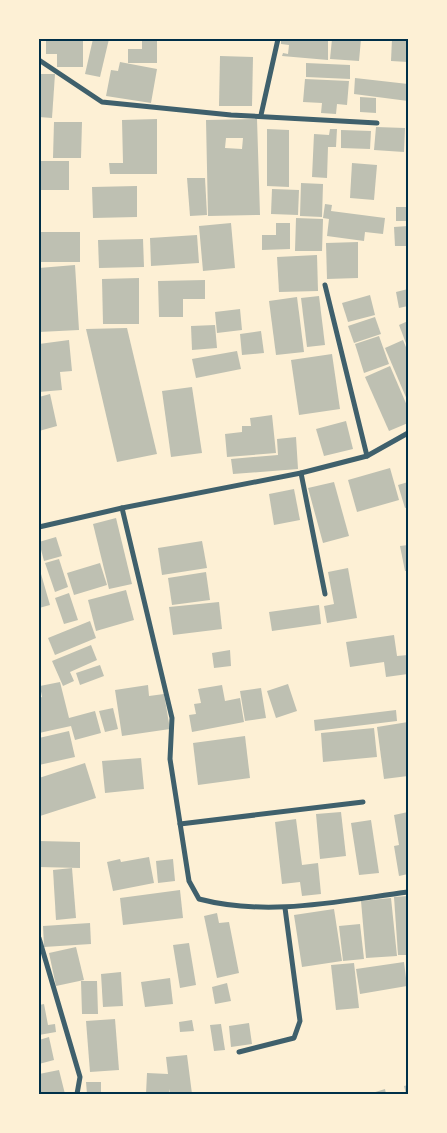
<svg xmlns="http://www.w3.org/2000/svg" width="447" height="1133" font-family="Arial,sans-serif">
<style>
.building{fill:#bec0b2;fill-rule:evenodd}
.lines{fill:none;stroke-linecap:round;stroke-linejoin:round}
.minor{stroke:#3f606c;stroke-width:5}
.neatline{fill:none;stroke:#003049;stroke-width:2}
</style>
<rect width="100%" height="100%" fill="#fdf0d5"/>
<!-- building -->
<g class="building">
<polygon points="46,39 83,39 83,67 57,67 57,54 46,54"/>
<polygon points="93,39 109,39 100,77 85,74"/>
<polygon points="142,39 157,39 157,63 128,63 128,49 142,49"/>
<polygon points="281,39 328,39 328,60 282,56 283,53 288,54 289,45 281,44"/>
<polygon points="332,39 361,39 359,61 330,59"/>
<polygon points="392,39 408,39 408,62 391,61"/>
<polygon points="220,56 253,57 252,106 219,106"/>
<polygon points="120,62 157,69 151,103 106,96 111,70 118,71"/>
<polygon points="306,63 350,65 350,79 306,77"/>
<polygon points="39,74 55,74 52,118 39,117"/>
<polygon points="355,78 408,84 408,101 354,94"/>
<polygon points="305,79 349,81 347,105 337,104 336,114 321,113 322,103 303,102"/>
<polygon points="360,97 376,98 376,113 360,112"/>
<polygon points="157,119 157,174 110,174 109,163 123,163 122,120"/>
<path d="M257,119l3,96 -52,1 -2,-96zM226,138h17l-1,11 -17,-1z"/>
<polygon points="54,122 82,122 81,158 53,158"/>
<polygon points="376,127 405,128 404,152 374,150"/>
<polygon points="267,129 289,130 289,187 267,186"/>
<polygon points="330,129 337,129 336,147 328,147 327,178 312,177 314,134 329,135"/>
<polygon points="341,130 371,131 370,149 341,148"/>
<rect x="39" y="161" width="30" height="29"/>
<polygon points="352,163 377,165 374,200 350,198"/>
<polygon points="187,178 205,178 207,215 190,216"/>
<polygon points="301,183 323,184 322,217 300,216"/>
<polygon points="137,186 137,217 93,218 92,187"/>
<polygon points="272,189 299,190 298,215 271,214"/>
<polygon points="325,204 332,205 331,211 385,218 383,234 365,232 364,241 327,236 329,219 323,218"/>
<rect x="396" y="207" width="12" height="14"/>
<polygon points="296,218 323,219 322,251 295,251"/>
<polygon points="231,223 235,268 203,271 199,226"/>
<polygon points="276,223 290,223 290,249 262,250 262,235 276,235"/>
<polygon points="408,226 408,246 395,246 394,227"/>
<rect x="39" y="232" width="41" height="30"/>
<polygon points="197,235 199,263 151,266 150,238"/>
<polygon points="143,239 144,267 99,268 98,240"/>
<polygon points="358,242 358,278 327,279 326,243"/>
<polygon points="317,255 318,291 279,292 277,257"/>
<polygon points="75,265 79,330 39,332 39,268"/>
<polygon points="139,278 139,324 103,324 102,279"/>
<polygon points="205,280 205,299 183,299 183,317 159,317 158,281"/>
<polygon points="408,289 408,306 399,308 396,292"/>
<polygon points="370,295 375,315 348,322 342,303"/>
<polygon points="319,296 325,345 307,347 301,298"/>
<polygon points="297,297 304,352 276,355 269,301"/>
<polygon points="240,309 242,330 217,333 215,312"/>
<polygon points="375,317 381,334 354,343 348,326"/>
<polygon points="408,321 408,345 407,346 399,325"/>
<polygon points="215,325 217,348 192,350 191,326"/>
<polygon points="127,328 157,454 117,462 86,329"/>
<polygon points="261,331 264,353 242,355 240,334"/>
<polygon points="379,336 389,364 364,373 355,344"/>
<polygon points="69,340 72,371 60,372 62,390 39,392 39,344"/>
<polygon points="403,340 408,352 408,402 385,348"/>
<polygon points="237,351 241,369 196,378 192,359"/>
<polygon points="332,354 340,409 299,415 291,360"/>
<polygon points="390,366 408,408 408,423 389,431 365,377"/>
<polygon points="192,387 202,453 171,457 162,391"/>
<polygon points="50,394 57,426 39,431 39,397"/>
<polygon points="272,415 276,453 227,457 225,434 242,432 242,426 251,426 250,418"/>
<polygon points="346,421 353,449 324,456 316,429"/>
<polygon points="296,437 298,469 233,474 231,459 278,455 277,439"/>
<polygon points="390,468 399,500 357,512 348,480"/>
<polygon points="334,482 349,536 323,543 308,488"/>
<polygon points="408,482 408,507 405,508 398,485"/>
<polygon points="294,489 300,520 274,525 269,494"/>
<polygon points="116,518 132,584 109,589 93,524"/>
<polygon points="56,537 62,556 44,561 39,542"/>
<polygon points="202,541 207,568 162,575 158,548"/>
<polygon points="408,545 408,571 405,571 400,546"/>
<polygon points="59,559 68,587 55,592 45,563"/>
<polygon points="100,563 107,585 74,595 67,573"/>
<polygon points="39,567 50,605 39,608"/>
<polygon points="348,568 357,618 327,623 324,606 334,604 328,572"/>
<polygon points="206,572 210,600 172,605 168,578"/>
<polygon points="126,590 134,620 96,631 88,600"/>
<polygon points="69,593 78,620 64,624 55,598"/>
<polygon points="219,602 222,629 173,635 169,607"/>
<polygon points="319,605 321,624 272,631 269,612"/>
<polygon points="90,621 96,638 55,655 48,638"/>
<polygon points="394,635 397,656 408,655 408,674 386,677 384,662 350,667 346,642"/>
<polygon points="91,645 97,660 70,672 74,681 63,686 52,661"/>
<polygon points="230,650 231,666 214,668 212,653"/>
<polygon points="100,665 104,676 80,685 76,673"/>
<polygon points="60,682 69,718 95,711 101,733 75,740 71,726 39,733 39,698 42,697 40,686"/>
<polygon points="288,684 297,711 276,718 267,691"/>
<polygon points="148,685 149,696 164,694 170,729 122,736 115,690"/>
<polygon points="222,685 225,701 240,698 244,722 192,732 189,715 196,714 194,704 201,703 198,689"/>
<polygon points="261,688 266,718 245,721 240,691"/>
<polygon points="113,708 118,729 105,732 99,711"/>
<polygon points="396,710 397,721 315,731 314,720"/>
<polygon points="408,722 408,776 384,779 377,727"/>
<polygon points="374,728 377,757 323,762 321,733"/>
<polygon points="69,731 75,757 39,765 39,738"/>
<polygon points="245,736 250,778 198,785 193,743"/>
<polygon points="141,758 144,789 105,793 102,761"/>
<polygon points="85,763 96,798 40,816 39,778"/>
<polygon points="341,812 346,856 320,859 316,814"/>
<polygon points="408,812 408,874 399,876 394,846 399,845 394,815"/>
<polygon points="296,819 302,865 318,863 321,894 302,896 300,882 282,884 275,822"/>
<polygon points="371,820 379,873 359,875 351,823"/>
<polygon points="39,841 80,842 80,868 39,867"/>
<polygon points="149,857 154,883 113,891 107,862 120,859 121,862"/>
<polygon points="173,859 175,881 158,883 156,861"/>
<polygon points="72,868 76,918 56,920 53,870"/>
<polygon points="180,890 183,918 123,925 120,898"/>
<polygon points="408,896 408,955 398,955 394,897"/>
<polygon points="391,898 397,956 366,958 361,901"/>
<polygon points="334,909 342,961 302,967 294,915"/>
<polygon points="217,913 219,923 229,922 239,973 217,978 204,916"/>
<polygon points="90,923 91,944 44,947 43,926"/>
<polygon points="360,924 364,959 343,961 339,926"/>
<polygon points="189,943 196,985 180,988 173,945"/>
<polygon points="76,947 84,980 56,986 49,953"/>
<polygon points="404,962 407,986 360,994 356,969"/>
<polygon points="354,963 359,1008 336,1010 331,965"/>
<polygon points="121,972 123,1006 103,1007 101,974"/>
<polygon points="170,978 173,1004 145,1007 141,982"/>
<polygon points="81,981 97,981 98,1014 82,1014"/>
<polygon points="227,983 231,1001 215,1004 212,987"/>
<polygon points="44,1004 48,1025 55,1024 56,1032 39,1035 39,1005"/>
<polygon points="115,1019 119,1070 90,1072 86,1021"/>
<polygon points="192,1020 194,1031 180,1032 179,1022"/>
<polygon points="249,1023 252,1044 231,1047 229,1026"/>
<polygon points="221,1024 225,1050 214,1051 210,1025"/>
<polygon points="49,1037 54,1060 39,1064 39,1040"/>
<polygon points="187,1055 192,1094 170,1094 170,1089 169,1094 146,1094 147,1073 168,1074 166,1057"/>
<polygon points="59,1070 65,1094 39,1094 39,1074"/>
<polygon points="86,1082 101,1082 101,1094 87,1094"/>
<polygon points="408,1085 408,1094 406,1094 404,1086"/>
<polygon points="385,1089 386,1094 369,1094"/>
</g>
<g class="lines">
<!-- minor -->
<g class="minor">
<polyline points="39,60 102,102 231,115 377,123"/>
<polyline points="261,115 278,39"/>
<polyline points="325,285 367,456"/>
<polyline points="301,473 325,594"/>
<path d="M122,508l50,210 -2,41 19,122 10,18c69,18 140,2 209,-7"/>
<polyline points="39,527 122,508 301,473 367,456 408,433"/>
<polyline points="180,824 363,802"/>
<polyline points="39,938 80,1077 77,1094"/>
<polyline points="239,1052 294,1038 300,1021 285,908"/>
</g>
</g>
<!-- border -->
<rect width="447" height="1133" fill="none" stroke="#fdf0d5" stroke-width="80"/>
<rect x="40" y="40" width="367" height="1053" class="neatline"/>
</svg>
